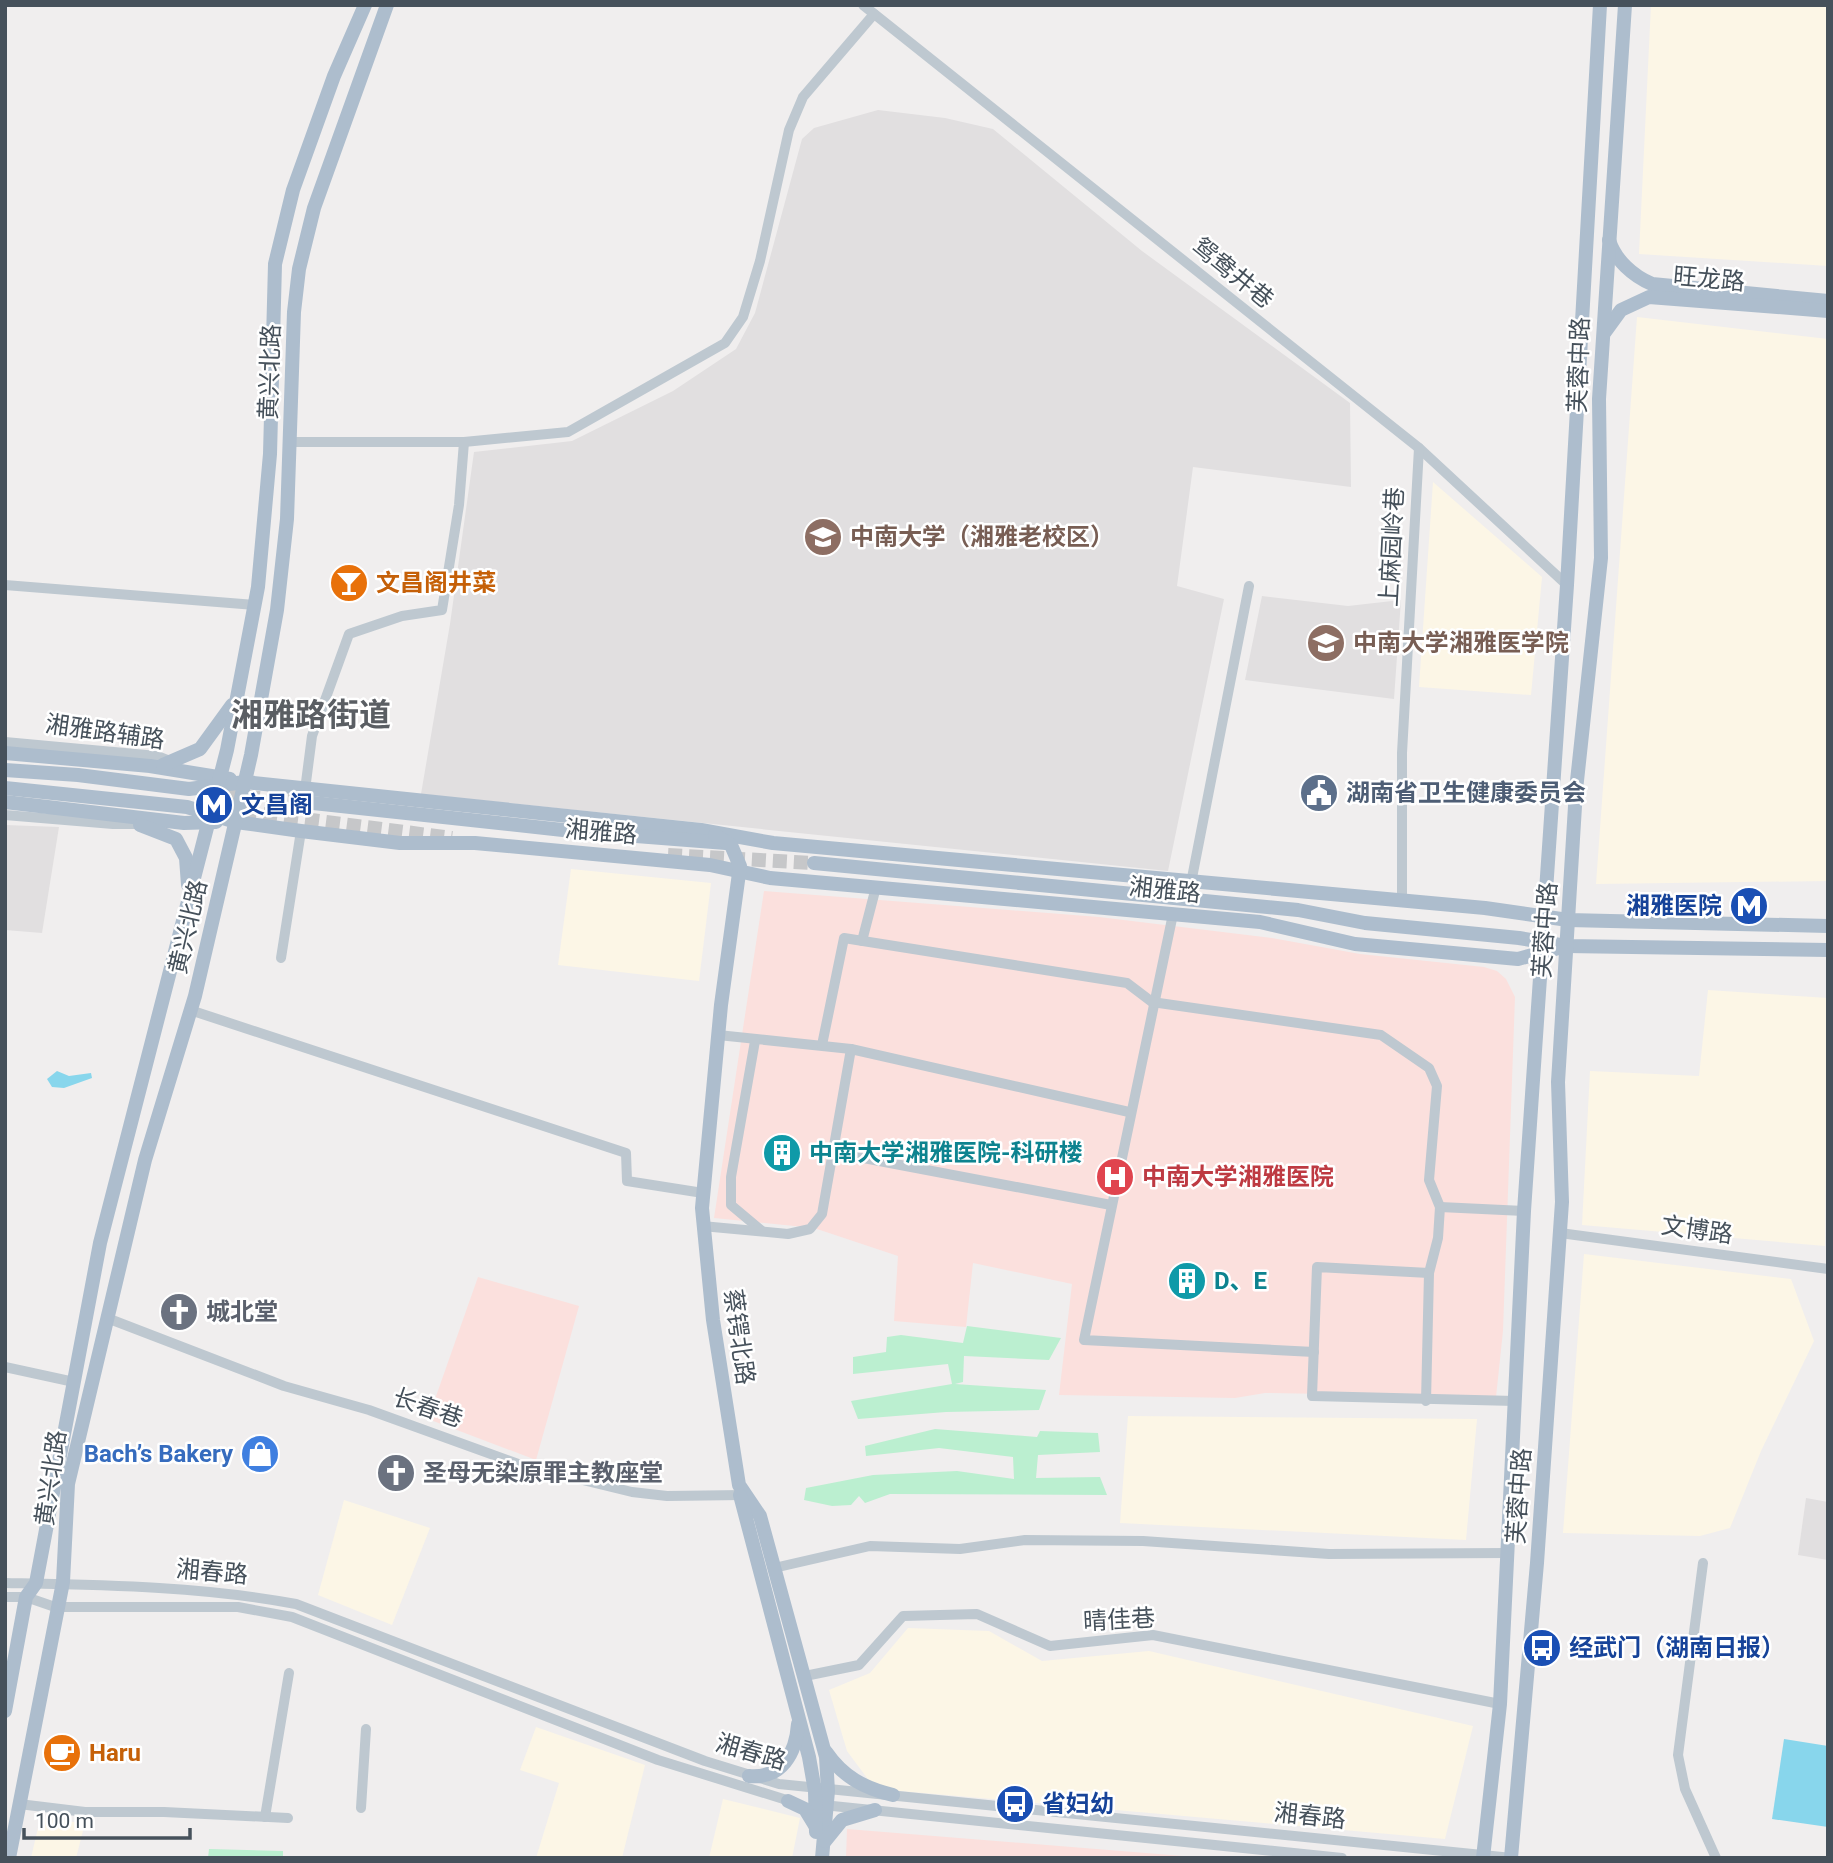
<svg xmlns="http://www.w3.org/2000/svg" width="1833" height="1863" font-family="Roboto,'Noto Sans SC',sans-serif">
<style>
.commercial{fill:#fcf6e6}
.education{fill:#e1dfe0}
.medical{fill:#fbe0dd}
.green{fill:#bbefd0}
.water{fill:#88d6ec}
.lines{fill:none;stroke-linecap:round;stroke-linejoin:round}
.major-tunnel{stroke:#c6c7c9;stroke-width:14;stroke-dasharray:14 7;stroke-linecap:butt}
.minor{stroke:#bec8d0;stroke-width:10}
.major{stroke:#adbdcd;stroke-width:14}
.labels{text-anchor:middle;stroke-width:5;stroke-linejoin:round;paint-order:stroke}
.street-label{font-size:24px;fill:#46515b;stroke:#fff}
.education-label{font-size:24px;font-weight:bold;fill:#785e54;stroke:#fff;text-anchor:start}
.food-label{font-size:24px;font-weight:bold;fill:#c56008;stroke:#fff;text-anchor:start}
.service-label{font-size:24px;font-weight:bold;fill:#4e5e75;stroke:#fff;text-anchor:start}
.transit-label{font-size:24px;font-weight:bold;fill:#164399;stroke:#fff;text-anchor:start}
.culture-label{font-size:24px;font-weight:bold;fill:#0d838f;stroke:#fff;text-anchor:start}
.health-label{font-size:24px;font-weight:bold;fill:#be3a42;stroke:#fff;text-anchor:start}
.worship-label{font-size:24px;font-weight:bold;fill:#5b616d;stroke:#fff;text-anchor:start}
.shop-label{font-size:24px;font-weight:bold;fill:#366cbe;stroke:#fff;text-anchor:end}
.district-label{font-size:32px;font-weight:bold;fill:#5a5e63;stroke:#fff}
</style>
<rect width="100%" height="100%" fill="#f0eeee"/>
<!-- commercial -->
<g class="commercial">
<polygon points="1651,5 1828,5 1828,266 1639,254"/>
<polygon points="1637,317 1828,339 1828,881 1596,884"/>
<polygon points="1433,482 1542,577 1531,695 1419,687"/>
<polygon points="571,869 711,883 699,981 558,965"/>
<polygon points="1708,990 1828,998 1825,1246 1582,1225 1590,1071 1699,1076"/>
<polygon points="1584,1254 1791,1279 1814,1341 1761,1451 1730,1528 1700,1536 1563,1533"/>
<polygon points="1128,1416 1477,1419 1466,1540 1120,1523"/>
<polygon points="344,1500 430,1528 392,1625 318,1595"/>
<polygon points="908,1628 989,1631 1042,1661 1149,1651 1473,1726 1445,1839 889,1790 870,1782 847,1751 829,1690 870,1673"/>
<polygon points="536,1727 645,1765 622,1858 536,1858 559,1783 520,1770"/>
<polygon points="723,1799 800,1818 792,1858 709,1858"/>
<polygon points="40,1819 85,1823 76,1858 31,1858"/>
</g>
<!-- education -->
<g class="education">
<polygon points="878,110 945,118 993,129 1142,251 1350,403 1351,487 1193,467 1177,586 1224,599 1168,871 421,794 450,624 474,452 572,441 673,391 736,349 755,313 802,139 814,128"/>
<polygon points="1262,596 1348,606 1401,600 1394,699 1245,680"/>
<polygon points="5,825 59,827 42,933 5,930"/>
<polygon points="1806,1498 1828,1502 1828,1560 1798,1555"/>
</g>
<!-- medical -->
<g class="medical">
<polygon points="764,891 1099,917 1272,938 1360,954 1484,967 1497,971 1506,979 1515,997 1503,1331 1496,1397 1265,1393 1235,1398 1059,1395 1072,1284 973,1263 966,1327 894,1321 898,1256 814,1228 714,1218"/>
<polygon points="478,1277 579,1306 536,1460 428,1419"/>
<polygon points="847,1829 1183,1856 846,1858"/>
</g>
<!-- green -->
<g class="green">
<polygon points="967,1326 1061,1338 1049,1360 964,1356 963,1382 955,1384 1046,1390 1039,1410 946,1412 858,1419 851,1401 952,1384 948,1364 853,1374 853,1357 886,1352 887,1337 901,1335 963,1343"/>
<polygon points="935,1429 1037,1437 1040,1431 1098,1433 1100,1452 1038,1455 1036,1478 1100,1477 1107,1495 890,1494 865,1503 859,1496 851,1505 832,1506 804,1500 806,1488 873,1475 957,1471 1014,1479 1013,1457 939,1448 866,1456 865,1446"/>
<polygon points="209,1849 283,1851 283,1858 208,1858"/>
</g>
<!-- water -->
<g class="water">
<polygon points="57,1071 69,1076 91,1073 92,1078 64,1088 52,1087 47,1079"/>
<polygon points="1784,1739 1828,1746 1828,1827 1772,1819"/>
</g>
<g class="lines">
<!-- major-tunnel -->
<g class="major-tunnel">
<polyline points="204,793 304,802"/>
<polyline points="201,806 452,838"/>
<polyline points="668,855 814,863"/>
</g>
<!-- minor -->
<g class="minor">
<polyline points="863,5 1419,448 1567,585"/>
<polyline points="290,442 464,442 568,432 725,343 743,317 760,261 789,130 803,97 874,14"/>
<polyline points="5,585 255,605"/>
<polyline points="5,742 157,756 175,763"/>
<polyline points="305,790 312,736 349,634 402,616 442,610 459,505 464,442"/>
<polyline points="5,815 113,824 146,824"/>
<polyline points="1191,883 1249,586"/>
<polyline points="1402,901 1402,753 1419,448"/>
<polyline points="1173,914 1084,1340 1314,1352"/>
<polyline points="862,941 876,887"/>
<polyline points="281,958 301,831"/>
<polyline points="190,1010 626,1153 627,1181 703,1193"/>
<polyline points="718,1035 851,1049 1129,1112"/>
<polyline points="755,1041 731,1177 731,1205 762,1231"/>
<polyline points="822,1045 844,938 1127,983 1152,1002 1381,1035 1429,1068 1437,1086 1429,1180 1440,1207 1438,1238 1429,1273 1426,1401"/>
<polyline points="832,1152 1111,1205"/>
<polyline points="1440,1207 1524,1211"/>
<polyline points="702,1226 788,1234 810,1229 822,1214 851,1049"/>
<polyline points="1560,1233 1828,1269"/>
<polyline points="1429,1273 1317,1267 1312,1396 1515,1401"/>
<polyline points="107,1318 284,1386 369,1410 521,1465 632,1492 667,1496 743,1495"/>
<polyline points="5,1367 74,1382"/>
<polyline points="1703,1563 1678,1755 1685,1789 1716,1858"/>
<polyline points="774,1568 870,1546 960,1549 1025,1540 1143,1541 1329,1554 1506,1553"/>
<path d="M5,1583c97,2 195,3 291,21l409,157 74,23 733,74"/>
<polyline points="5,1597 26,1597 55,1607 238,1607 292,1617 658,1760 793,1802"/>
<polyline points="805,1676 859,1665 903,1616 977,1614 1050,1646 1153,1635 1500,1704"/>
<polyline points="19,1804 85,1812 164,1812 288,1818"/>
<polyline points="823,1805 1342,1858"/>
<polyline points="361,1808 366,1729"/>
<polyline points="265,1817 289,1673"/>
</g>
<!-- major -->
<g class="major">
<path d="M1609,240c6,20 24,36 43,44l176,17"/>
<polyline points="1605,332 1621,310 1649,297 1828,311"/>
<polyline points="5,753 150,766 230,779"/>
<polyline points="163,765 200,749 232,705"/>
<polyline points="5,770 78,775 189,789 245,782 701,830 773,843 1485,908 1568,920 1828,926"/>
<polyline points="5,788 187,807 236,822 301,831 400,843 475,843 710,865 770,878 1260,922 1355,944 1518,959 1566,946"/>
<polyline points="5,802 184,823 216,822"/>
<polyline points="304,802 572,831 726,843"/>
<polyline points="140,825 176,839 186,858 188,885"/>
<polyline points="715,835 731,845 740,866 721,1005 702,1208 713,1320 739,1485 760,1516 826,1757 828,1791 822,1858"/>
<polyline points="814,863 1298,910 1365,923 1519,938 1566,946 1828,950"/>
<polyline points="740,1495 809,1757 815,1791 816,1832"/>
<polyline points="5,1711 26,1597 36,1583 100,1243 227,750 258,587 270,454 275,264 293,190 334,76 365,5"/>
<path d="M826,1752c17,25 38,36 67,43"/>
<path d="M749,1776c33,3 47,-23 49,-52"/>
<polyline points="788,1801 805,1809 816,1827"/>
<polyline points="825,1841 842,1820 875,1810"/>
<polyline points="9,1858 63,1582 68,1484 145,1160 195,996 251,755 277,610 287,519 294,312 299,269 314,208 387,5"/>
<polyline points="1483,1858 1500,1704 1524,1211 1567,585 1600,5"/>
<polyline points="1511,1858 1537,1563 1562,1202 1558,1082 1576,790 1601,558 1599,399 1625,5"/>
</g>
</g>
<!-- icons -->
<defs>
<symbol id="university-disc" viewBox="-11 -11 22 22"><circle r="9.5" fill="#8d6e63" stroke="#fff"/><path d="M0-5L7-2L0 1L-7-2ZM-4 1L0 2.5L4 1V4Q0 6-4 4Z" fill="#fff"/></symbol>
<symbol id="bar-disc" viewBox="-11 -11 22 22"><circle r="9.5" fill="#e8710a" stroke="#fff"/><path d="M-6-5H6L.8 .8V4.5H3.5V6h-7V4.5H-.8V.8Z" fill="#fff"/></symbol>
<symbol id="school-disc" viewBox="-11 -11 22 22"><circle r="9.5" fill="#8d6e63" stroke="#fff"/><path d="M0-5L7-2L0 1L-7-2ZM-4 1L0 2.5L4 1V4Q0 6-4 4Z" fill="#fff"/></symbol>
<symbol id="civic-disc" viewBox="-11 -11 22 22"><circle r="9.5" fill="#5c6f8a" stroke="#fff"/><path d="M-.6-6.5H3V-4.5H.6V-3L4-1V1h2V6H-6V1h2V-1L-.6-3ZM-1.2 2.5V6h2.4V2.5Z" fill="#fff"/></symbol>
<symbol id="metro-disc" viewBox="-11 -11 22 22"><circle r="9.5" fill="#1a4fb4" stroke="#fff"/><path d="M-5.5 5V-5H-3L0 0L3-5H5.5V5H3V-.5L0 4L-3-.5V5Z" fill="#fff"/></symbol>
<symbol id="building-disc" viewBox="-11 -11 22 22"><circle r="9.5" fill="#0f9aa8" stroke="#fff"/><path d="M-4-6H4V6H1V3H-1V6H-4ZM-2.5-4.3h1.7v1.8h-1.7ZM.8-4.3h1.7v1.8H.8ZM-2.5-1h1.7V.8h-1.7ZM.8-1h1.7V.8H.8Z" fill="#fff"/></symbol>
<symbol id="hospital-disc" viewBox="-11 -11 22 22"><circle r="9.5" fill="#e0444e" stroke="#fff"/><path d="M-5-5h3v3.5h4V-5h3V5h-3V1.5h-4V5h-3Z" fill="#fff"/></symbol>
<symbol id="church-disc" viewBox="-11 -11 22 22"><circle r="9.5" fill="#6b7280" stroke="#fff"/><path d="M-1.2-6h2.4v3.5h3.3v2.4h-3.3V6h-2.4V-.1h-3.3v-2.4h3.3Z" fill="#fff"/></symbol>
<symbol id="shop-disc" viewBox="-11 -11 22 22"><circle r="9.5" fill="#3f7fe0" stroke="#fff"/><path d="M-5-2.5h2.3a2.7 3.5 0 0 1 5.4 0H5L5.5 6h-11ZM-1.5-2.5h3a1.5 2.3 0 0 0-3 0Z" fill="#fff"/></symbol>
<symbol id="bus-disc" viewBox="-11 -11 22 22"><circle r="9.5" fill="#1a4fb4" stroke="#fff"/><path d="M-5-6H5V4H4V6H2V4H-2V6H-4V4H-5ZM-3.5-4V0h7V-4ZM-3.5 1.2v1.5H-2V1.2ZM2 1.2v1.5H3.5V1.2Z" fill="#fff"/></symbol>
<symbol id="cafe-disc" viewBox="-11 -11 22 22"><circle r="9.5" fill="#e8710a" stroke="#fff"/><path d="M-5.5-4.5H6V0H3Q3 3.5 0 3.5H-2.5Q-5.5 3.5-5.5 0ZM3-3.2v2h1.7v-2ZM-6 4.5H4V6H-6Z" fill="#fff"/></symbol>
</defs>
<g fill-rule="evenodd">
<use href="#university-disc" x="801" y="515" width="44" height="44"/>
<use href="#bar-disc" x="327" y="561" width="44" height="44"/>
<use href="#school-disc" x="1304" y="621" width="44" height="44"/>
<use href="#civic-disc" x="1297" y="771" width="44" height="44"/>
<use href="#metro-disc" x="192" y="783" width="44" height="44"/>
<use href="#metro-disc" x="1727" y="884" width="44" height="44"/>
<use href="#building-disc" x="760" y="1131" width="44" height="44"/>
<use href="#hospital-disc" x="1093" y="1155" width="44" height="44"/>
<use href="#building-disc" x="1165" y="1259" width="44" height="44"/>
<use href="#church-disc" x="157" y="1290" width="44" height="44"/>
<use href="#shop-disc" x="238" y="1432" width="44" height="44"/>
<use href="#church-disc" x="374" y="1451" width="44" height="44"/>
<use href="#bus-disc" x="1520" y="1626" width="44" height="44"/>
<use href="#cafe-disc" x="40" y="1731" width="44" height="44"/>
<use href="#bus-disc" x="993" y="1782" width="44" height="44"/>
</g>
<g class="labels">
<!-- street labels -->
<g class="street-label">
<text transform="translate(1233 273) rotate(39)" y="8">鸳鸯井巷</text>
<text transform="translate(1709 279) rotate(5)" y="8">旺龙路</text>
<text transform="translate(1579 365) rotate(-88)" y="8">芙蓉中路</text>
<text transform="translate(270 372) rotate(-88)" y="8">黄兴北路</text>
<text transform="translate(1392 547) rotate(-87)" y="8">上麻园岭巷</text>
<text transform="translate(105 732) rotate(8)" y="8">湘雅路辅路</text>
<text transform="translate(601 832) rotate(5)" y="8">湘雅路</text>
<text transform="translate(1165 890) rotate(6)" y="8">湘雅路</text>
<text transform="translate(188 927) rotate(-77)" y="8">黄兴北路</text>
<text transform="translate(1545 930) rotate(-86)" y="8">芙蓉中路</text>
<text transform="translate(1697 1230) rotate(8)" y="8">文博路</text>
<text transform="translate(739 1337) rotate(82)" y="8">蔡锷北路</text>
<text transform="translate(428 1408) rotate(19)" y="8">长春巷</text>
<text transform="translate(51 1478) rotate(-82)" y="8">黄兴北路</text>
<text transform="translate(1519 1496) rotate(-86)" y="8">芙蓉中路</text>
<text transform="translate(212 1572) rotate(5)" y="8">湘春路</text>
<text transform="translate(1119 1620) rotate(-3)" y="8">晴佳巷</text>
<text transform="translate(751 1752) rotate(16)" y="8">湘春路</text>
<text transform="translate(1310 1816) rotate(6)" y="8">湘春路</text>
</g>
<!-- education labels -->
<g class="education-label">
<text x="850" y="545">中南大学（湘雅老校区）</text>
<text x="1353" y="651">中南大学湘雅医学院</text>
</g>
<!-- food labels -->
<g class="food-label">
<text x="376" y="591">文昌阁井菜</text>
<text x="89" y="1761">Haru</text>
</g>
<!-- service labels -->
<g class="service-label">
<text x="1346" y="801">湖南省卫生健康委员会</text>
</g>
<!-- transit labels -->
<g class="transit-label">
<text x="241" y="813">文昌阁</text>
<text x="1722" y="914" text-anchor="end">湘雅医院</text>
<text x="1569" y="1656">经武门（湖南日报）</text>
<text x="1042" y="1812">省妇幼</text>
</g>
<!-- culture labels -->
<g class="culture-label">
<text x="809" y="1161">中南大学湘雅医院-科研楼</text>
<text x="1214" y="1289">D、E</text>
</g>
<!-- health labels -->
<g class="health-label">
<text x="1142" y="1185">中南大学湘雅医院</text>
</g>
<!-- worship labels -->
<g class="worship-label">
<text x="206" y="1320">城北堂</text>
<text x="423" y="1481">圣母无染原罪主教座堂</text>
</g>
<!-- shop labels -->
<g class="shop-label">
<text x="233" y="1462">Bach’s Bakery</text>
</g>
<!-- district labels -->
<g class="district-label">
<text x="311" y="726">湘雅路街道</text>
</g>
</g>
<!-- border -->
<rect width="1833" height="1863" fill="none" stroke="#46515b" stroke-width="14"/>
<!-- scale -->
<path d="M24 1828v10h166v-10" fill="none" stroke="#46515b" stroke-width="3.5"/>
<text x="35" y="1828" font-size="21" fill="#46515b" stroke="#ffffff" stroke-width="5" paint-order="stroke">100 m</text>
</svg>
